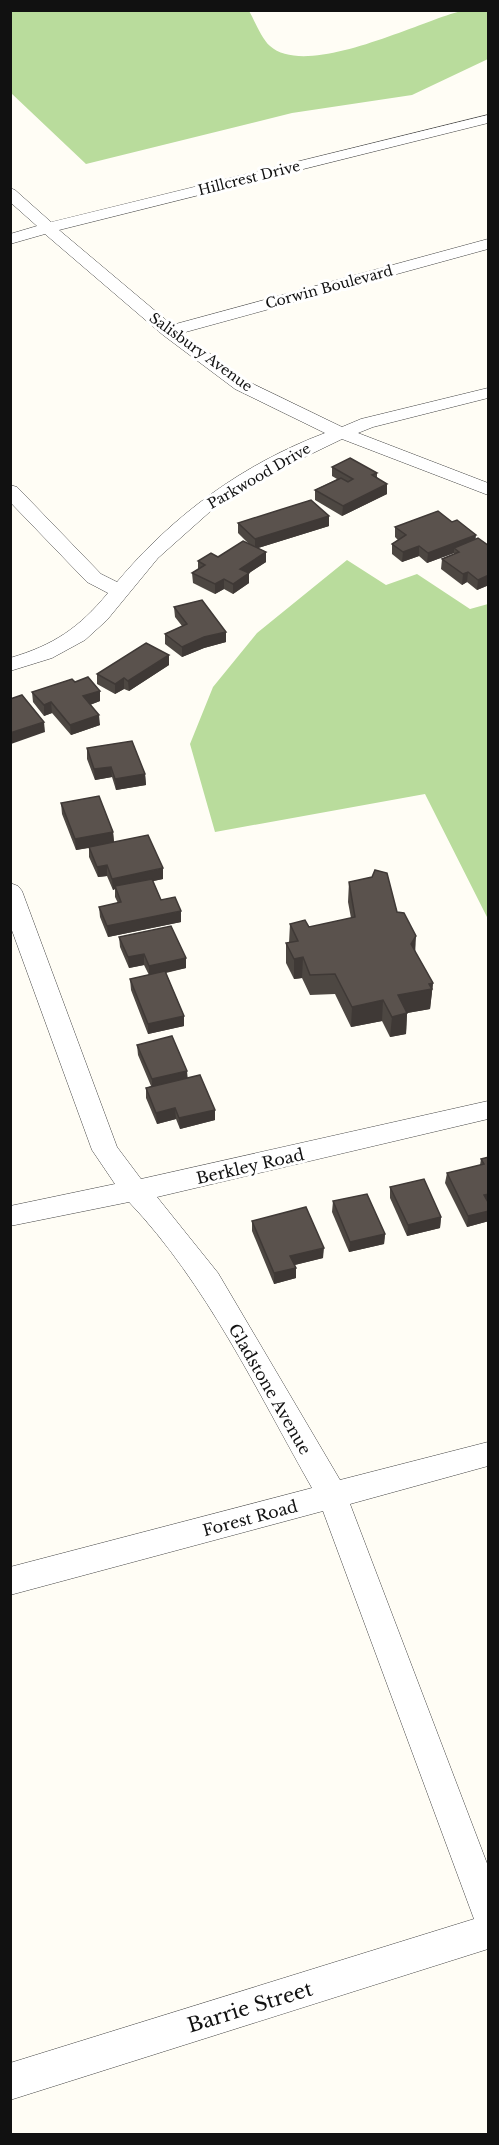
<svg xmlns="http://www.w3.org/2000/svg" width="499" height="2145" font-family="'Libre Baskerville',serif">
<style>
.forest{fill:#b9dc9c}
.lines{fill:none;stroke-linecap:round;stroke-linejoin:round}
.street-casing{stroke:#444;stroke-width:1}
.street{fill:#fff;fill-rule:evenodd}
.wall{fill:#4d4742}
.shaded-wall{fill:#3f3936}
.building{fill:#5a524d;stroke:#3f3936;stroke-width:1.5}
.labels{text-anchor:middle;stroke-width:6;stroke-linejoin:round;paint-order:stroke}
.far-street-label{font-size:14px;fill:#111;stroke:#fff}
.street-label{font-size:16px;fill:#111;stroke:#fff}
.near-street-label{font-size:20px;fill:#111;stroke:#fff}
</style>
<rect width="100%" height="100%" fill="#fffdf5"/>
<!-- forest -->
<g class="forest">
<path d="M10,11h239c6,10 12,27 21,35 37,33 148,-24 191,-35 8,-2 19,-1 27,0v48l-76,36 -120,18 -206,51 -75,-71z"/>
<polygon points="347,560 386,585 417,574 470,609 488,604 488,919 425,794 215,832 190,744 213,687 257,633"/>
</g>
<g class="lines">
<defs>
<g id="street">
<path d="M488,115v8l-429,107 113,95 316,-86v10l-306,84 65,48 95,46 19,-8 127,-31v10l-115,29 -15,6 130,50v12l-146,-56 -64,31 -65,39 -55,49 -51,62 -22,20 -33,18 -42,13v-13c44,-13 69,-30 98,-65l-21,-11 -77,-80v-17l7,2 84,87 16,8c56,-67 126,-118 208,-149l-90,-44 -72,-54 -118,-101 -35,10v-10l27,-8 -27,-24v-14l5,2 36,32z"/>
<path d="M10,883l8,3 4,5 95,256 24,32 347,-78v18l-331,78 61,76 122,207 148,-38v24l-138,38 138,362v83l-478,151v-37l464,-144 -151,-408 -313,84v-28l302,-79c-55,-97 -106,-205 -183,-286l-119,24v-20l105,-22 -23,-34 -82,-225z"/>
</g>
</defs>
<!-- street casing -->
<use href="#street" class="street-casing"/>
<!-- street -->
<use href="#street" class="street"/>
</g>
<!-- wall -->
<g class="wall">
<polygon points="332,467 377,473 377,477 387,494 342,516 315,500 315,490 337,479 332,476"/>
<polygon points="329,516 329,526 258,548 266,552 266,562 249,573 249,583 233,594 224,589 215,594 193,583 192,573 198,569 198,561 218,557 250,545 238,533 238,523"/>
<polygon points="395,527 476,539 489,546 489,585 477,590 467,582 462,585 441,569 442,559 454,554 454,553 427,563 419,556 402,562 392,554 392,544 398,540 395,537"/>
<polygon points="174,607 226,642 204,648 182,657 165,644 165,634 182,626 175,617"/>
<polygon points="169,665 129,691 124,689 115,694 97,684 97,674"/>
<polygon points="75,682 100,691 100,701 90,705 100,725 71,735 52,713 44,716 33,702 32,692"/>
<polygon points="87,748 145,774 146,785 116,790 112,777 95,780 87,759"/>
<polygon points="61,803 113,832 114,842 163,879 153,881 161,900 181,922 108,937 100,917 99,907 118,903 115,897 115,889 113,890 107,876 98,877 89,857 89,848 76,850 62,814"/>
<polygon points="349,882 397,912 415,952 433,983 430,1009 407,1013 406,1034 390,1037 382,1021 351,1027 335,994 310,995 302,978 294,979 286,963 286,943 289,943 290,924 309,927 351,918 348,902"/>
<polygon points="119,937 186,958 186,968 166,973 184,1016 184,1026 148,1034 131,990 130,979 149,975 144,965 129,968 120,947"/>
<polygon points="137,1045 187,1071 187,1078 215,1110 215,1120 180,1129 176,1119 157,1124 146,1098 146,1088 151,1086 138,1055"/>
<polygon points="489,1157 489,1221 467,1227 445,1183 447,1173 480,1165 481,1159"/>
<polygon points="390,1187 441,1217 440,1228 407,1236 390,1198"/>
<polygon points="333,1201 385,1234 384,1244 349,1252 332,1212"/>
<polygon points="252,1221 323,1258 295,1265 296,1278 274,1284 252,1231"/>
</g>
<!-- shaded-wall -->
<g class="shaded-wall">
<polygon points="387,484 387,494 342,516 343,506"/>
<polygon points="329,516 329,526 255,549 255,539"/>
<polygon points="476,535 475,545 454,548 454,553 427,563 428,553"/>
<polygon points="419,546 419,556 402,562 403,552"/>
<polygon points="266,552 266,562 240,579 240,569"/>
<polygon points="468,572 467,582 462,585 463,574"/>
<polygon points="249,573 249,583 233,594 233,584"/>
<polygon points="489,575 489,585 477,590 478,580"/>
<polygon points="224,579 224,589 215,594 215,584"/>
<polygon points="226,632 226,642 204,648 182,657 182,647 204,637"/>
<polygon points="169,655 169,665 129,691 128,681"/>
<polygon points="124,678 124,689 115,694 115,684"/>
<polygon points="100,691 100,701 84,707 83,696"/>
<polygon points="51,702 52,713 44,716 44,705"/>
<polygon points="99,715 100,725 71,735 70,725"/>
<polygon points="44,722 45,732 11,744 10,733"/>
<polygon points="111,767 112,777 95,780 94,769"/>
<polygon points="145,774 146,785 116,790 115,779"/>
<polygon points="113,832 114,843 76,850 75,839"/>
<polygon points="107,865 107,876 98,877 97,867"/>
<polygon points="163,868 163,879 116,889 115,886 115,889 113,890 112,879"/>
<polygon points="181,911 181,922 108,937 107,926"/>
<polygon points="416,936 415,956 411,944"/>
<polygon points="144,954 144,965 129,968 128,957"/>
<polygon points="303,957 302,978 294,979 294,959"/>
<polygon points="186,958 186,968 149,976 149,966"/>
<polygon points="433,983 430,1009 396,1015 398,995"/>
<polygon points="383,1000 382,1021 351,1027 352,1007"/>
<polygon points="407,1013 406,1034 390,1037 392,1017"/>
<polygon points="184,1016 184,1026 148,1034 148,1024"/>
<polygon points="187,1071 188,1081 152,1090 152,1079"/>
<polygon points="175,1108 176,1119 157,1124 156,1113"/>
<polygon points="215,1110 215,1120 180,1129 179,1118"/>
<polygon points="489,1194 489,1205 484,1195"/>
<polygon points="489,1211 489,1221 467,1227 468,1216"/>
<polygon points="441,1217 440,1228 407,1236 408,1225"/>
<polygon points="385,1234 384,1244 349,1252 350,1242"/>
<polygon points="324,1248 323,1258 290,1266 290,1256"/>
<polygon points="296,1268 296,1278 274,1284 274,1273"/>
</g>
<!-- building -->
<g class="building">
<polygon points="350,458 377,473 372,475 387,484 343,506 315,490 341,478 348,482 353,479 332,467"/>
<polygon points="311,500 329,516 255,539 238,523"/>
<polygon points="438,511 452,522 457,520 476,535 428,553 419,546 403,552 392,544 406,535 395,527"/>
<polygon points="478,538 489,546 489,575 478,580 468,572 463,574 442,559 459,552 454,548"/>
<polygon points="243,541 266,552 240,569 249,573 233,584 224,579 215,584 192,573 205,565 198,561 211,553 218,557"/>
<polygon points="202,600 226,632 204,637 182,647 165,634 187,624 174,607"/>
<polygon points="146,643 169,655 128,681 124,678 115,684 97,674"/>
<polygon points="88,677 100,691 83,696 99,715 70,725 51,702 44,705 32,692 72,679 75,682"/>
<polygon points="22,695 44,722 10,733 10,699"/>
<polygon points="132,741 145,774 115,779 111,767 94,769 87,748"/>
<polygon points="99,796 113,832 75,839 61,803"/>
<polygon points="148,835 163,868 112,879 107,865 97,867 89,847"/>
<polygon points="375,870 387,873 397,912 404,913 416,936 411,944 433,983 429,984 432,989 398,995 407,1013 392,1017 383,1000 352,1007 335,974 310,975 303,957 294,959 286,943 298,941 290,924 305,920 309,927 355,917 349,882 372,877"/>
<polygon points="152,879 161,900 175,897 181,911 107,926 99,907 121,902 115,886"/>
<polygon points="171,926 186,958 149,966 144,954 128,957 119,937"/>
<polygon points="165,971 184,1016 148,1024 130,979"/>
<polygon points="172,1036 187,1071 152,1079 137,1045"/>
<polygon points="200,1075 215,1110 179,1118 175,1108 156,1113 146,1088"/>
<polygon points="489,1157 489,1194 484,1195 489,1204 489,1211 468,1216 447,1173 484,1164 481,1159"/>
<polygon points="424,1179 441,1217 408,1225 390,1187"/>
<polygon points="367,1194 385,1234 350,1242 333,1201"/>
<polygon points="306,1207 324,1248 290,1256 296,1268 274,1273 252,1221"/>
</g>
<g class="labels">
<!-- far-street labels -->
<g class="far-street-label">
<text transform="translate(249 178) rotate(-14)" y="5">Hillcrest Drive</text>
<text transform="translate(329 287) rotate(-15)" y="5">Corwin Boulevard</text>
<text transform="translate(201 352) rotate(36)" y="5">Salisbury Avenue</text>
<text transform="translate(259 476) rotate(-30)" y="5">Parkwood Drive</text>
</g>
<!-- street labels -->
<g class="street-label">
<text transform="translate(250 1166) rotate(-13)" y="6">Berkley Road</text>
<text transform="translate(270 1389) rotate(60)" y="6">Gladstone Avenue</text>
<text transform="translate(250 1518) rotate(-15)" y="6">Forest Road</text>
</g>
<!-- near-street labels -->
<g class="near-street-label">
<text transform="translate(250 2007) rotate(-17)" y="7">Barrie Street</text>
</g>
</g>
<!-- border -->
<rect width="499" height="2145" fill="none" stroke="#111111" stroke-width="24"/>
</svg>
